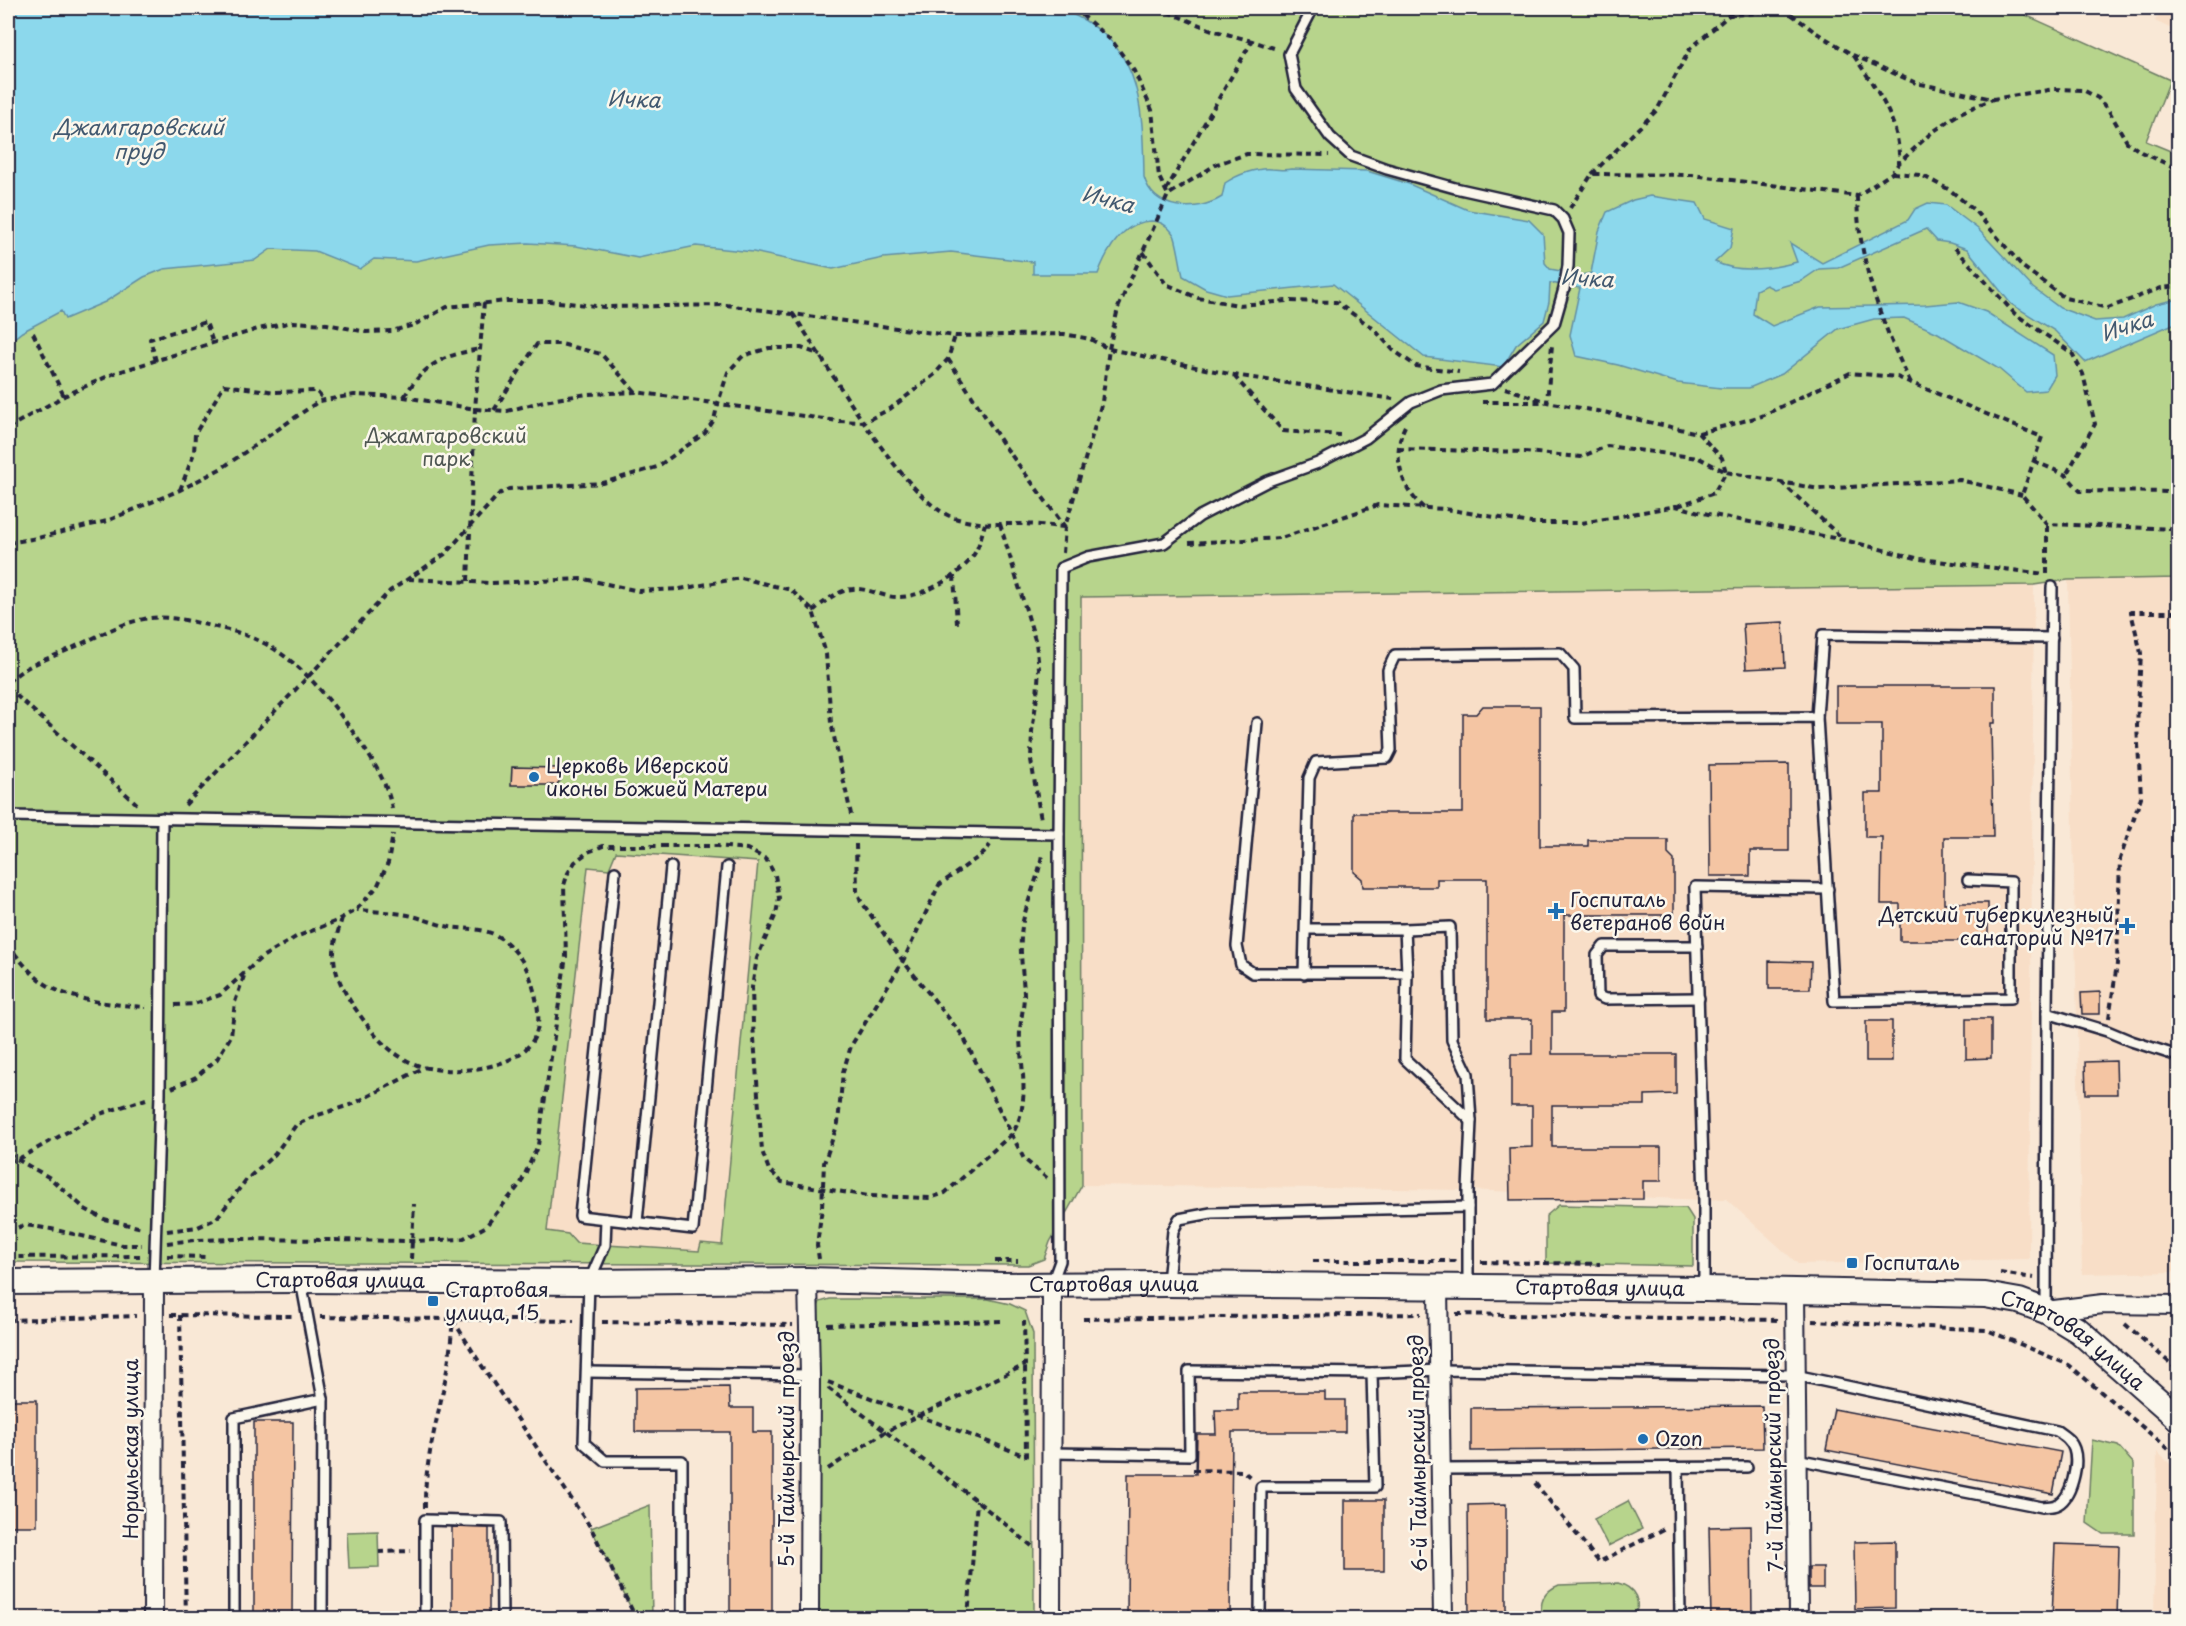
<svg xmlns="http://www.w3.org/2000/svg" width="2186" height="1626" font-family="'Playpen Sans',sans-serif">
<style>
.built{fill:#f8dec7}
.green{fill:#b7d48c;stroke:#6c7b64;stroke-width:1.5;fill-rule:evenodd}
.water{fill:#8cd8ec;stroke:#628fa5;stroke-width:1.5}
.building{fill:#f4c5a3;stroke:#22223b;stroke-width:1.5}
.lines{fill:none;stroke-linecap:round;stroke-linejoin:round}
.lane-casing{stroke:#22223b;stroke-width:14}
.street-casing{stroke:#22223b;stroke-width:22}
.secondary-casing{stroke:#22223b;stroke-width:28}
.path{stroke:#22223b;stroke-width:4;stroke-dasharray:6 4.5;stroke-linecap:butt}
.lane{stroke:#fbf7ec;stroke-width:9}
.street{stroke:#fbf7ec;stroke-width:18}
.secondary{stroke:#fbf7ec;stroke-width:24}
.poi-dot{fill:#1f6fb2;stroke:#fbf7ec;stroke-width:2}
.labels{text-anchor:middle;stroke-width:5;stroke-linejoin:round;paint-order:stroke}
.park-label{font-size:20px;fill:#4f5753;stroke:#fbf7ec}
.poi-label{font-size:20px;fill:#22223b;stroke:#fbf7ec;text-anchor:start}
.street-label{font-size:20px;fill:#22223b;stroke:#fbf7ec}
.water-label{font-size:21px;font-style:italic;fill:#425970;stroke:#fbf7ec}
</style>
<rect width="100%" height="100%" fill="#f9e8d6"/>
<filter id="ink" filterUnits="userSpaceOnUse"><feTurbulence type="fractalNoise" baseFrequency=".0167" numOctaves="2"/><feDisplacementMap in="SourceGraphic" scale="12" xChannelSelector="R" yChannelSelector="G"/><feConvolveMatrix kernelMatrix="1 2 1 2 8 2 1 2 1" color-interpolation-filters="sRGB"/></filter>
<g filter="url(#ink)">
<!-- built -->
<g class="built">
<polygon points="2164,8 2178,8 2178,32 2155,21"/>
<polygon points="2178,578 2178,1272 2082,1274 2068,580"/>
<polygon points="2034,585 2029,1259 1798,1264 1726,1199 1704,1200 1468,1190 1082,1185 1081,597"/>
<polygon points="616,852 759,862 722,1246 701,1243 700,1251 576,1243 568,1234 547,1232 588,867"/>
<polygon points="2157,1452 2178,1471 2178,1618 2154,1618"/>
</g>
<!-- green -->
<g class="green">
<path d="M8,8h2002l160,72 -24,61 32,13v424l-110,2 -34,5 -953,12 1,588 -32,57 -6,17 -16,6 -1020,-3zM616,852l142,10 -36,383 -21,-2 -2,8 -123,-8 -8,-9 -21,-3 41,-364 21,2z"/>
<polygon points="1559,1205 1686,1208 1693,1219 1693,1266 1546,1263 1546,1216"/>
<polygon points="830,1299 988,1299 1010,1304 1025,1311 1033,1334 1034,1618 815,1618 816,1311 820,1302"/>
<polygon points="2092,1440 2118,1446 2134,1464 2134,1534 2103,1534 2087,1523"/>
<polygon points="1628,1501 1642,1529 1608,1546 1594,1519"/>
<polygon points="650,1505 652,1618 636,1618 591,1528"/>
<polygon points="378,1531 379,1567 349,1568 347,1532"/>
<path d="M1618,1583c17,4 25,20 15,35h-90c-5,-15 1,-27 16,-33z"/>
</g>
<!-- water -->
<path class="water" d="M8,8h1049c84,29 86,93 87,169 10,34 52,36 78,20l3,-14c12,-8 32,-16 47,-14 7,0 11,2 19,0l76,2 42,13 59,26 61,10 14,14 2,29 5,6 32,6 9,-2 8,-42 8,-19 26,-12 17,-4 47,7 8,16 29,9 -4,20 -15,14c25,12 56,7 82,0l-7,-19 32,20 86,-43 7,-11 13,-6 18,2 32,24 55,59 27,20 35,13 28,-2 33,-15 22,-5v23l-93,40 -30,-31 -44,-27 -44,-55 -17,-6 -13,-2 -11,-12 -88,39 -19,1 -18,12 -27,8 -8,-4 -10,5 -3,24 19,12 48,-19 105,-2 33,-3 28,10 67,43 2,20 -9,15 -20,2 -27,-23 -61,-36 -34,-15 -30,1 -36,10 -56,45 -33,14h-28l-43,-5 -60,-18 -42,-9 -6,-21 10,-47 -30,-5 -1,19 -5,19 -28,24 -13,22 -79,-10 -91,-73 -106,11 -21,-6 -23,-13c-2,-8 -6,-36 -9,-41 -5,-8 -13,-14 -23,-14 -28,1 -44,29 -53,53h-65v-12l-82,-10 -68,6 -50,11 -80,-17 -57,-6 -58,12 -62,-12 -48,-3 -39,2 -73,16 -42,-2 -14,10 -45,-18 -44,-2 -16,11 -91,9 -20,8 -39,25 -40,17 -4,-8 -39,21 -14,11 5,10 -5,3z"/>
<!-- building -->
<g class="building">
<polygon points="1783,622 1785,667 1746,669 1743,624"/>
<polygon points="1836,686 1995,686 1995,723 1991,723 1993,837 1944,837 1944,903 1988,903 1988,941 1900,941 1900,904 1881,904 1882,837 1865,837 1865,793 1882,793 1882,724 1836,724"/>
<polygon points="1483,706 1540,706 1540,846 1588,846 1588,840 1668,840 1668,854 1674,860 1674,915 1564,915 1564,1012 1552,1012 1552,1054 1676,1054 1676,1094 1645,1095 1645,1105 1552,1105 1552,1147 1661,1147 1661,1181 1643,1181 1643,1199 1510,1200 1509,1148 1532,1147 1532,1106 1511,1106 1511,1054 1532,1054 1532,1019 1487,1019 1487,879 1437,879 1437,887 1363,887 1362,879 1354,872 1354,813 1463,813 1463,714 1476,714"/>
<polygon points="1789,764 1789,851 1750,851 1750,876 1710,876 1709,765"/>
<polygon points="512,767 557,768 561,773 561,780 556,785 511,785"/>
<polygon points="1769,961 1811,962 1810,989 1769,989"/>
<polygon points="2100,992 2100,1014 2082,1014 2081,993"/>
<polygon points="1966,1019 1991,1019 1991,1058 1966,1059"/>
<rect x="1866" y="1021" width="26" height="40"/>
<polygon points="2116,1061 2117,1094 2086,1094 2085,1062"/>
<polygon points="729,1387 730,1408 753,1408 753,1432 772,1432 772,1618 730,1618 730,1432 635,1432 635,1388"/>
<polygon points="1238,1392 1325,1392 1325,1400 1345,1400 1345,1432 1232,1432 1230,1618 1127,1618 1128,1474 1196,1474 1197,1434 1216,1434 1215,1410 1238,1410"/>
<rect x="8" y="1400" width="29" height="126"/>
<polygon points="1762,1406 1763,1448 1471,1451 1471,1408"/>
<polygon points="1834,1409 2061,1452 2053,1494 1826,1450"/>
<polygon points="254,1422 293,1422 292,1618 254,1618"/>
<rect x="1345" y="1500" width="39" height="71"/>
<polygon points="1506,1504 1506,1618 1469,1618 1468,1505"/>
<polygon points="1751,1526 1752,1618 1711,1618 1709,1527"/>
<polygon points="452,1527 489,1528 489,1618 452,1618"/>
<polygon points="1895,1541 1895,1608 1855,1609 1854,1542"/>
<polygon points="2055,1544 2119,1546 2117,1618 2052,1618"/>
<rect x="1809" y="1567" width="14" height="21"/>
</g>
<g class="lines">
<defs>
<g id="lane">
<polyline points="1817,717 1823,635 2052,638"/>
<polyline points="1257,723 1237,946 1241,965 1253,973 1407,973"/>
<polyline points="8,816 1059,834"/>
<polyline points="615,872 580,1216 693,1229 727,867"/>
<polyline points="1306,929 1405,929 1450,927 1452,1040 1468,1074 1471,1121 1468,1190 1468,1284"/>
<polyline points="1405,929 1407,973 1405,1059 1471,1121"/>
<polyline points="1697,946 1604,946 1597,955 1598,996 1605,999 1699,998"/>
<polyline points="1304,974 1309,778 1316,762 1387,758 1391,750 1388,670 1395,655 1560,653 1574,669 1575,718 1817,717 1834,1001 2011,998 2011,882 1968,880"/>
<polyline points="2047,1013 2107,1031 2131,1041 2178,1056"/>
<polyline points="606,1219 605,1245 589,1282 584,1443 605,1461 682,1461 682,1618"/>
<polyline points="637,1222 671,867"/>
<polyline points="154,1281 160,1094 162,818"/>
<polyline points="301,1281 323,1399 322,1618"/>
<polyline points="1168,1282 1173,1231 1179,1219 1211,1213 1468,1207"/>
<polyline points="1052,1283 1060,1261 1059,834 1061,568 1088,557 1164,543 1200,516 1268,481 1318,463 1366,438 1411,402 1441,390 1492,384 1554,324 1564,289 1568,266 1569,233 1563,219 1554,210 1455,188 1387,169 1351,156 1330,137 1296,89 1289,54 1313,8"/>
<polyline points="1704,1287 1704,1200 1695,887 1828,889"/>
<polyline points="2046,1311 2047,1013 2052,587"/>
<polyline points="587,1372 810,1375"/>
<polyline points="1050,1453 1190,1455 1189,1371 1372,1373"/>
<polyline points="1678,1468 1680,1618"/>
<polyline points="1441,1469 1747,1467"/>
<polyline points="234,1618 234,1418 323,1399"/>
<polyline points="425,1618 425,1520 501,1522 502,1618"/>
<path d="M1260,1618l1,-131h114l-3,-114 68,-3 355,5 262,56c7,5 14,9 17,18 5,14 -2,50 -18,56 -4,2 -10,1 -14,2l-246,-48"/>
</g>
<g id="street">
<polyline points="808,1280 810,1375 809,1618"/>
<polyline points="1438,1287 1443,1618"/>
<polyline points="1795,1291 1798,1618"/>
<polyline points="2046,1311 2103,1304 2178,1305"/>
<polyline points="153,1618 154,1281"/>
<polyline points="1051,1618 1052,1285"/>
</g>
<g id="secondary">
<path id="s1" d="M8,1282l293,-2 288,2 219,-2 195,5 165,-1 536,5 281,6 34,6 27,10 33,20 99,87"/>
</g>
</defs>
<!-- lane casing -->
<use href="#lane" class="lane-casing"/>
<!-- street casing -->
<use href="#street" class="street-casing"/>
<!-- secondary casing -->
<use href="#secondary" class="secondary-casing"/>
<!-- path -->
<g class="path">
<polyline points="1074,8 1113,42 1134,71 1152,110 1159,177 1168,195"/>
<polyline points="1158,8 1212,30 1252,41"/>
<polyline points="1783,8 1815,32 1853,55 1916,83 1993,99 2054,89 2083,90 2098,98 2109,111 2127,142 2141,152 2178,169"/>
<path d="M1854,56c22,33 47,65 45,107"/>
<polyline points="1893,173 1921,175 1950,190 1975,211 2023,267 2065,298 2108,308 2161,288 2178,286"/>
<polyline points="1592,174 1657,110 1690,49 1729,15 1757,13 1770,8"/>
<polyline points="1166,190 1252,41 1277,49"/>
<path d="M1857,196c1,64 25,130 54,187"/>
<polyline points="1570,208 1592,174 1692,175 1857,196 1892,173 1899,163 1930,134 1960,113 1993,99"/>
<polyline points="1955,248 2015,314 2072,353 2083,374 2095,424 2066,475"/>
<polyline points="1143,252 1166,284 1198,298 1239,305 1287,301 1336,302 1374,329 1393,350 1416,366 1459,372"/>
<path d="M793,314c31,45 111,186 159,203 22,8 44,7 67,7 15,0 31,2 46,3"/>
<polyline points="33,333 64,396"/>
<polyline points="948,359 1003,444 1065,527"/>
<polyline points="156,361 150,339 206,322 213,343"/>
<polyline points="1234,376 1283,431 1340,435"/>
<polyline points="1505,388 1547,402"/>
<path d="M404,397c20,-33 40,-42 76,-48"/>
<polyline points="1482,402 1541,402"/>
<polyline points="494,410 537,344 561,344 601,354 636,392"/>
<path d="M1405,426c-14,28 -4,63 19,82"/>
<polyline points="8,428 64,396 115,373 258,329 293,322 327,324 366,332 392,331 414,325 447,307 507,301 550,301 604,307 726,305 955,336 1064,334 1090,339 1109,349 1234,375 1393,399"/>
<polyline points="1699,433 1762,416 1850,373 1897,377 2042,437 2022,495 2047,524 2178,529"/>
<polyline points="1398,449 1525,452 1581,457 1607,446 1699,458 1726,472 1722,458 1698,433 1608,413 1547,402 1552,345"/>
<polyline points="2034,461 2066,475 2080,491 2178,492"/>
<polyline points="1781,482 1844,540"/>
<polyline points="180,490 194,453 195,434 224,385 276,392 316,391 324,400"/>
<polyline points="1678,506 1714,493 1726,472 1819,489 1960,480 2022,495"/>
<polyline points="1000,524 1036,643 1039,668 1037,697 1032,731 1031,760 1041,820"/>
<polyline points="8,543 38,538 107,521 180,490 222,468 319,401 354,395 404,397 475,409 507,411 544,401 587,394 636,392 838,421 864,422 890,409 934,375 948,359 955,336"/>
<polyline points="1189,543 1281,538 1378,505 1445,509 1531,523 1582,523 1676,506 1703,513 1844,540 1920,559 2045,574"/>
<polyline points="1063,553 1065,527 1102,402 1109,349 1118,308 1168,195 1217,164 1247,154 1329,155"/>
<polyline points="2047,574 2047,524"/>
<polyline points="954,576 957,624"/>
<polyline points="408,579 490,583 584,579 639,591 680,589 741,578 791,590 813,611 826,654 831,723 852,819"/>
<polyline points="468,581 475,409 484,302"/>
<path d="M813,611c11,-9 25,-21 40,-22 13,-2 31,9 46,8 25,0 65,-23 77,-46 4,-8 6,-18 9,-27"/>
<path d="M8,682c18,-18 41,-23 64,-34 23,-10 46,-24 72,-29 20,-4 43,1 63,6 12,3 24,5 35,9 47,15 78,53 106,91 17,24 40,55 44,84"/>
<polyline points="8,688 137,804"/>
<polyline points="185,805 390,591 445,554 499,494 509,489 602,483 657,467 705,433 714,420 718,403 728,372 743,356 769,348 801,348 821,355"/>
<polyline points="856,844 857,891 861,901 903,961 963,1036 1024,1159 1047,1178"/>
<path d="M342,918c-3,11 -8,24 -8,35 -1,27 19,53 34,73 12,17 30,32 49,39 31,11 101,6 117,-27 9,-17 2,-41 -3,-58 -6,-19 -21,-39 -40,-47 -12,-5 -28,-4 -41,-6 -16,-3 -32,-11 -48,-13 -15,-2 -30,-3 -45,-4"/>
<path d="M8,945c11,14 23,30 39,40 25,16 70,20 99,22"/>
<polyline points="175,1005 194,1004 220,995 262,957 296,937 334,922 356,910 377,887 388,863 393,834"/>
<polyline points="2109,1018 2117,964 2120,859 2141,797 2137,726 2141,653 2131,612 2178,612"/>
<polyline points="172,1088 196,1077 217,1059 231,1036 235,1002 244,976"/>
<polyline points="8,1154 50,1178 85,1209 104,1219 142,1228"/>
<polyline points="8,1161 18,1159 100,1114 146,1099"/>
<polyline points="8,1231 25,1225 51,1229 122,1245 142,1245"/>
<polyline points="167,1231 198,1227 217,1218 246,1180 275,1154 296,1125 315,1116 353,1104 425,1067"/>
<path d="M167,1243l28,-3 45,-1 172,2 50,-2 23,-12 36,-44 17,-38 28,-189 -2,-71 4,-12 7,-11 13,-10 15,-6h114l30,3 19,10 9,16 4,23 -3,16 -19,44 -5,29 1,37 9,127 7,19 13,12 86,14 62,2 15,-5 67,-59c18,-28 10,-62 8,-94 -1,-15 4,-31 4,-46 -1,-24 -6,-49 -1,-73 5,-23 16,-44 19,-67"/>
<polyline points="167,1256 205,1257"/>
<polyline points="8,1257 142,1256"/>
<polyline points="411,1259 414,1204"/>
<polyline points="819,1259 817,1245 822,1208 824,1163 838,1123 843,1072 851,1046 903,961 939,885 984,853 990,845"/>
<polyline points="995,1261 1018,1261"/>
<polyline points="1313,1261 1456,1261"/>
<polyline points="1481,1262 1600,1264"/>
<polyline points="2000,1273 2034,1278"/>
<polyline points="1456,1314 1778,1320"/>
<polyline points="170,1315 295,1316"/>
<polyline points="180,1315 186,1618"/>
<polyline points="320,1317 574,1321"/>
<polyline points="1083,1319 1421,1314"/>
<polyline points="8,1320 136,1316"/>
<polyline points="453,1320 480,1363 591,1528 636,1618"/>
<polyline points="1812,1321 1987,1330 2069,1365 2178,1457"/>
<polyline points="602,1322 793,1325"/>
<polyline points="2125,1324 2178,1370"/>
<polyline points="827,1325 1004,1321"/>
<polyline points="828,1382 1026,1456 1025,1365"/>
<polyline points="828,1388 977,1501 1033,1547"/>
<polyline points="828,1469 885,1432 1025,1365 1024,1321"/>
<polyline points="1193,1470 1243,1471 1251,1478"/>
<polyline points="1535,1483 1599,1562 1666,1528"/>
<path d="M425,1508c-1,-46 13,-89 21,-133 4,-18 5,-37 7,-55"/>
<polyline points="379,1552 411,1551"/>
<polyline points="968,1618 977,1501"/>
</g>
<!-- lane -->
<use href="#lane" class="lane"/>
<!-- street -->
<use href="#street" class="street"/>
<!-- secondary -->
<use href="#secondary" class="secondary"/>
</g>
</g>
<!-- markers -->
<g class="poi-dot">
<circle cx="534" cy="777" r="6"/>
<path d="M1553 902h6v6h6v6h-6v6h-6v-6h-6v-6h6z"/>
<path d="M2124 917h6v6h6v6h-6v6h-6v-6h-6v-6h6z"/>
<rect x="1846" y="1257" width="12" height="12" rx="3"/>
<rect x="427" y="1295" width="12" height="12" rx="3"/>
<circle cx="1643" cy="1439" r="6"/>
</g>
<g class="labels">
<!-- park labels -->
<g class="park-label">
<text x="446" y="443">Джамгаровский<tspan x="446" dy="23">парк</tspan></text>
</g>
<!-- poi labels -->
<g class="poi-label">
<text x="546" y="773">Церковь Иверской<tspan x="546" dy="23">иконы Божией Матери</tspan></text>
<text x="1570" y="907">Госпиталь<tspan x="1570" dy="23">ветеранов войн</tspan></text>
<text x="2114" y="922" text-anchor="end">Детский туберкулезный<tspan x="2114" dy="23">санаторий №17</tspan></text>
<text x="1864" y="1270">Госпиталь</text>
<text x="445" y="1297">Стартовая<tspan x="445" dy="23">улица, 15</tspan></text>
<text x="1655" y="1446">Ozon</text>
</g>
<!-- street labels -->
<g class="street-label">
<text dy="7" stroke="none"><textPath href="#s1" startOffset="332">Стартовая улица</textPath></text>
<text dy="7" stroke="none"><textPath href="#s1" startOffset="1106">Стартовая улица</textPath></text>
<text dy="7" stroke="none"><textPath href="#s1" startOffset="1592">Стартовая улица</textPath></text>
<text dy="7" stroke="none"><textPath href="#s1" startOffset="2078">Стартовая улица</textPath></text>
<text transform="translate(131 1449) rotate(-90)" y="7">Норильская улица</text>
<text transform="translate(787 1449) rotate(-90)" y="7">5-й Таймырский проезд</text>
<text transform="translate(1418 1453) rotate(-91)" y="7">6-й Таймырский проезд</text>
<text transform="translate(1774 1455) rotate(-91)" y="7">7-й Таймырский проезд</text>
</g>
<!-- water labels -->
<g class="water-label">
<text transform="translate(634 100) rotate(2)" y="7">Ичка</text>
<text x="139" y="135">Джамгаровский<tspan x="139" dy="24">пруд</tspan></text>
<text transform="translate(1108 200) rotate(14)" y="7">Ичка</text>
<text transform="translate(1587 279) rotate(3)" y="7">Ичка</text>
<text transform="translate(2127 327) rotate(-18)" y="7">Ичка</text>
</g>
</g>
<!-- margin -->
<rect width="2186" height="1626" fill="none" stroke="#fbf7ec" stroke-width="30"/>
<rect x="15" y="15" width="2156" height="1596" fill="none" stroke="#22223b" stroke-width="2" filter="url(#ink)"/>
</svg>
